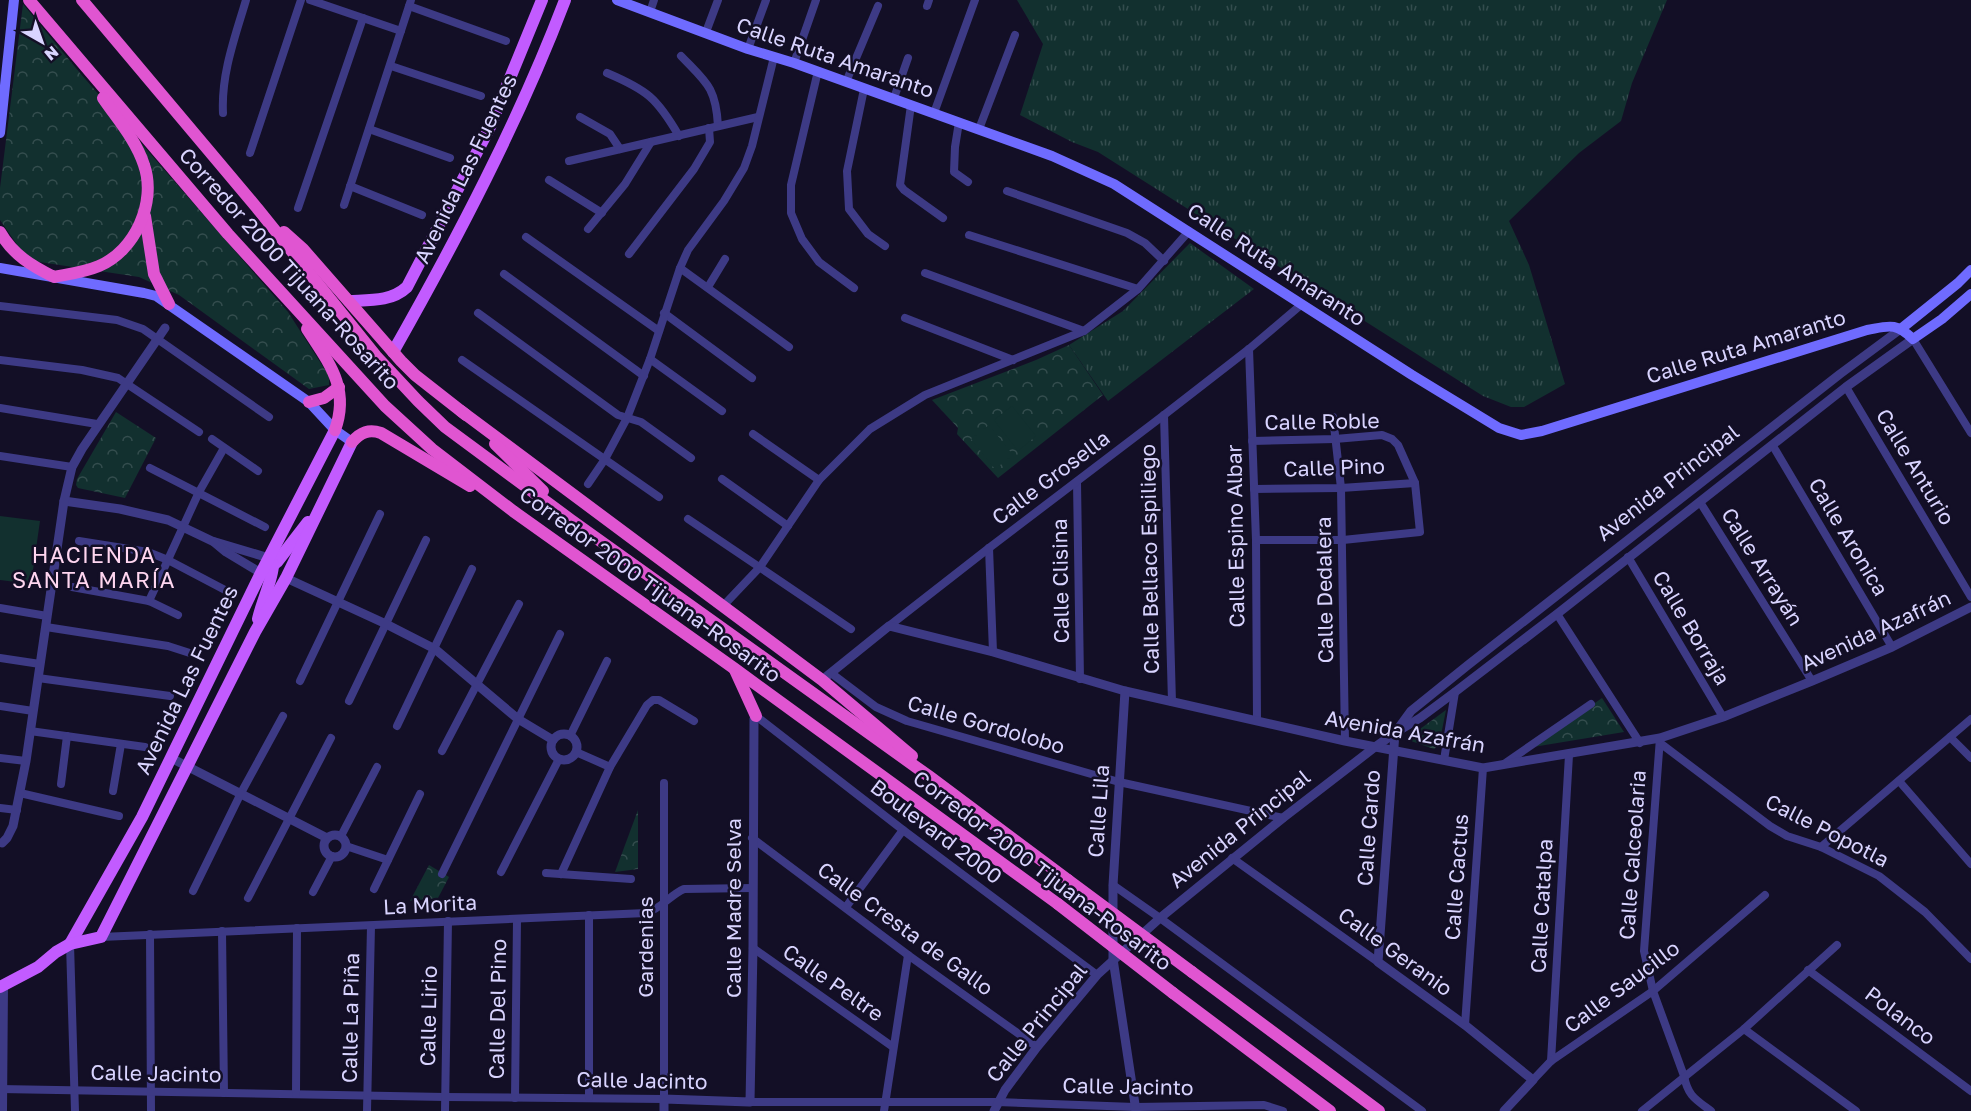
<svg xmlns="http://www.w3.org/2000/svg" width="1971" height="1111" font-family="'Golos Text',sans-serif">
<style>
.grass{fill:url(#grass-tufts)}
.forest{fill:url(#forest-crowns)}
.pitch{fill:#12302f}
.lines{fill:none;stroke-linecap:round;stroke-linejoin:round}
.minor{stroke:#3d3a85;stroke-width:8}
.tertiary{stroke:#3d3a85;stroke-width:9}
.secondary{stroke:#6f6bff;stroke-width:10}
.primary{stroke:#c25bff;stroke-width:12}
.trunk{stroke:#e055d1;stroke-width:12}
.trunk-bridge{stroke:#e055d1;stroke-width:12}
.labels{text-anchor:middle;stroke-width:5;stroke-linejoin:round;paint-order:stroke}
.street-label{font-size:21px;fill:#d9d4ff;stroke:#130f26}
.neighbourhood-label{font-size:22px;letter-spacing:1.5px;fill:#ffd6f0;stroke:#130f26}
</style>
<defs>
<pattern id="grass-tufts" width="24" height="20" patternUnits="userSpaceOnUse" patternTransform="scale(1.5)"><rect width="24" height="20" fill="#12302f"/><path d="M3 7l-1-3M5 7V3M7 7l1-3M15 17l-1-3M17 17v-4M19 17l1-3" fill="none" stroke="#344d4e"/></pattern>
<pattern id="forest-crowns" width="20" height="18" patternUnits="userSpaceOnUse" patternTransform="scale(1.5)"><rect width="20" height="18" fill="#12302f"/><path d="M2 6a3 3 0 1 1 6 0M12 15a3 3 0 1 1 6 0" fill="none" stroke="#344d4e"/></pattern>
</defs>
<rect width="100%" height="100%" fill="#130f26"/>
<!-- grass -->
<g class="grass">
<polygon points="1017,0 1667,0 1632,83 1621,121 1579,153 1509,221 1529,265 1565,384 1524,407 1511,407 1483,396 1098,152 1072,142 1020,115 1043,44"/>
<polygon points="1190,243 1254,289 1108,401 1069,345 1123,311"/>
</g>
<!-- forest -->
<g class="forest">
<polygon points="23,4 80,73 288,312 329,376 329,385 309,389 179,295 139,277 33,261 20,249 0,220 0,188"/>
<polygon points="1069,345 1103,395 998,478 957,434 958,428 932,400 1036,360"/>
<polygon points="116,412 156,438 125,498 78,488 76,485 77,479"/>
<polygon points="1602,698 1624,732 1533,747"/>
<polygon points="1446,710 1439,745 1434,749 1408,740 1409,737"/>
<polygon points="638,810 638,869 615,872"/>
<polygon points="429,865 449,877 438,898 410,901"/>
</g>
<!-- pitch -->
<g class="pitch">
<polygon points="1012,406 1036,436 1018,451 994,420"/>
<polygon points="989,425 1013,455 995,469 971,439"/>
<polygon points="0,516 40,521 31,584 0,580"/>
</g>
<g class="lines">
<!-- minor -->
<g class="minor">
<polyline points="310,0 401,31"/>
<polyline points="409,6 506,41"/>
<polyline points="927,6 929,0"/>
<polyline points="650,12 654,0"/>
<polyline points="706,32 718,0"/>
<polyline points="748,49 766,0"/>
<path d="M681,56c25,26 35,31 37,70"/>
<polyline points="794,63 816,0"/>
<polyline points="391,66 481,96"/>
<polyline points="818,71 791,185 791,213 802,239 819,262 854,288"/>
<path d="M607,73c40,17 50,25 72,63"/>
<polyline points="846,82 878,6"/>
<polyline points="864,89 847,171 849,209 868,234 885,246"/>
<polyline points="894,98 908,58"/>
<polyline points="911,105 900,185 904,190 943,218"/>
<path d="M223,113c-2,-39 12,-76 23,-113"/>
<polyline points="934,113 975,0"/>
<polyline points="580,117 610,134 620,149"/>
<polyline points="959,122 955,147 954,172 968,182"/>
<polyline points="369,129 450,158"/>
<polyline points="979,129 1015,35"/>
<polyline points="250,153 301,0"/>
<polyline points="569,161 758,117"/>
<polyline points="549,180 602,213"/>
<polyline points="350,186 422,215"/>
<polyline points="1007,191 1127,233 1145,243 1164,261"/>
<polyline points="344,205 411,0"/>
<polyline points="298,208 363,18"/>
<polyline points="588,229 625,184 651,142"/>
<polyline points="969,235 1138,289"/>
<polyline points="526,237 659,331"/>
<polyline points="629,254 694,169 710,142 709,128"/>
<polyline points="680,268 789,347"/>
<polyline points="925,273 1084,331"/>
<polyline points="504,274 644,376"/>
<polyline points="708,287 725,259"/>
<polyline points="0,306 117,320 143,329 269,417"/>
<polyline points="478,313 618,415 641,422 691,458"/>
<polyline points="664,313 752,378"/>
<polyline points="905,318 1013,360"/>
<polyline points="1913,339 1971,433"/>
<polyline points="1249,349 1256,540 1257,721"/>
<polyline points="650,359 722,411"/>
<polyline points="0,360 82,370 118,378 199,432"/>
<polyline points="462,360 659,497"/>
<polyline points="1846,387 1971,597"/>
<polyline points="0,408 97,424"/>
<polyline points="1164,415 1172,702"/>
<polyline points="1333,417 1341,488 1345,741"/>
<polyline points="753,434 819,480"/>
<polyline points="212,439 258,471"/>
<polyline points="1252,441 1335,439 1382,435 1392,439 1398,445 1415,483 1420,532 1343,540 1256,540"/>
<polyline points="1773,446 1892,647"/>
<polyline points="0,456 72,467"/>
<polyline points="150,468 265,527"/>
<polyline points="722,479 788,526"/>
<polyline points="1077,482 1080,679"/>
<polyline points="588,484 605,459 627,418 650,359 680,268 688,250 724,201 744,168 752,146 774,57"/>
<polyline points="1254,489 1341,488 1415,483"/>
<polyline points="1700,502 1812,681"/>
<polyline points="688,519 851,629"/>
<polyline points="79,541 148,552 168,560 225,590"/>
<polyline points="989,548 993,652"/>
<polyline points="1628,557 1723,717"/>
<polyline points="72,587 149,601 178,615"/>
<polyline points="149,601 199,492 224,448"/>
<polyline points="723,606 760,567 819,480 870,429 925,395 1084,331 1138,289 1189,231"/>
<polyline points="0,608 47,616"/>
<polyline points="1557,614 1640,743"/>
<polyline points="889,626 989,548 1164,415 1249,349 1302,304"/>
<polyline points="46,627 168,646 196,655"/>
<polyline points="0,658 40,664"/>
<polyline points="831,673 876,707 907,721 1119,782 1283,818"/>
<polyline points="38,678 170,696"/>
<polyline points="300,681 380,514"/>
<polyline points="349,701 426,540"/>
<polyline points="0,706 33,711"/>
<polyline points="756,716 903,830 1097,975"/>
<polyline points="397,726 472,569"/>
<polyline points="30,731 145,747"/>
<polyline points="570,736 607,661"/>
<polyline points="1950,737 1971,758"/>
<path d="M1660,738l-16,213 9,40 31,85c4,20 11,23 27,35"/>
<polyline points="1660,743 1770,826 1787,836 1821,847 1879,876 1925,912 1971,959"/>
<polyline points="442,751 519,604"/>
<polyline points="576,752 610,767"/>
<polyline points="0,758 26,761"/>
<polyline points="1444,760 1455,692"/>
<polyline points="1504,764 1591,704"/>
<polyline points="1899,781 1971,864"/>
<polyline points="61,784 67,736"/>
<polyline points="113,791 121,744"/>
<polyline points="20,793 119,816"/>
<polyline points="0,808 17,810"/>
<polyline points="341,836 377,767"/>
<polyline points="752,838 908,955 1037,1047"/>
<polyline points="346,846 388,860"/>
<polyline points="1821,847 1971,719"/>
<polyline points="1232,858 1378,962"/>
<polyline points="501,872 559,759"/>
<polyline points="546,873 631,879"/>
<polyline points="442,874 560,634"/>
<polyline points="561,874 610,767 647,705 653,700 659,700 694,721"/>
<polyline points="1113,885 1160,918 1422,1111"/>
<polyline points="374,889 420,794"/>
<polyline points="193,891 241,793 283,716"/>
<polyline points="313,892 332,856"/>
<polyline points="248,898 331,738"/>
<polyline points="846,907 903,830"/>
<polyline points="222,931 224,1093"/>
<polyline points="150,934 151,1111"/>
<path d="M101,937l545,-24c15,-4 24,-18 38,-24l69,-1"/>
<polyline points="70,944 75,1111"/>
<polyline points="753,948 893,1047"/>
<polyline points="1808,970 1971,1091"/>
<polyline points="1465,1025 1483,768"/>
<polyline points="1744,1029 1856,1111"/>
<polyline points="1551,1061 1569,755"/>
<polyline points="1533,1080 1551,1061 1653,991 1765,895"/>
<polyline points="0,1089 445,1097 664,1099 664,783"/>
<polyline points="296,1094 297,928"/>
<polyline points="589,1097 589,915"/>
<polyline points="515,1098 517,920"/>
<polyline points="750,1102 997,1102 1135,1107 1264,1105 1283,1111"/>
<polyline points="3,1111 4,984"/>
<polyline points="367,1111 371,926"/>
<polyline points="445,1111 448,921"/>
<polyline points="884,1111 908,955"/>
<polyline points="1642,1111 1744,1029 1837,945"/>
</g>
<!-- tertiary -->
<g class="tertiary">
<polyline points="64,501 120,509 168,520 212,541 269,558"/>
<polyline points="214,542 226,552 261,573"/>
<polyline points="286,578 386,624 435,649 518,719 553,740"/>
<polyline points="822,680 889,626 993,652 1125,691 1345,741 1483,768 1660,738 1723,717 1812,681 1892,647 1971,607"/>
<polyline points="1125,691 1113,885 1113,959 1136,1111"/>
<circle cx="564" cy="747" r="13"/>
<polyline points="171,758 327,838"/>
<circle cx="335" cy="846" r="11"/>
<polyline points="2,843 7,838 13,826 26,761 64,501 72,467 82,449 165,328"/>
<polyline points="664,1111 664,1099 750,1102 753,948 754,719 756,716"/>
<polyline points="994,1111 1005,1090 1037,1047 1097,975 1160,918 1283,818 1375,747 1395,733 1420,718 1455,692 1557,614 1846,387 1913,339"/>
<polyline points="1504,1111 1533,1080 1465,1025 1378,962 1395,733 1411,711 1468,665 1840,374 1902,328"/>
</g>
<!-- secondary -->
<g class="secondary">
<path d="M617,0l131,49 46,14 258,93 62,28 298,191 87,53 22,7 21,-4 325,-101c22,-4 28,-8 46,9l29,-20 29,-25"/>
<polyline points="0,133 14,0"/>
<polyline points="0,268 144,293 156,296 309,402 335,430 352,442"/>
<polyline points="1902,328 1958,283 1971,270"/>
</g>
<!-- primary -->
<g class="primary">
<path d="M349,301c20,-1 42,1 58,-14l83,-160 52,-127"/>
<path d="M393,352c64,-113 126,-231 172,-352"/>
<polyline points="265,572 277,562 308,522"/>
<path d="M258,619c3,-15 16,-43 15,-55"/>
<polyline points="70,944 142,817 261,573 335,430"/>
<polyline points="0,987 38,967 56,952 70,944 101,937 255,632 286,578 352,442"/>
</g>
<!-- trunk -->
<g class="trunk">
<polyline points="29,0 228,234 385,406 432,449 513,511 735,669 1058,904"/>
<polyline points="82,0 257,208 376,356 418,401 445,427 571,520 930,777 1068,880"/>
<polyline points="145,216 154,274 169,304"/>
<path d="M0,232c13,23 32,34 54,45 15,-3 31,-5 45,-11 36,-15 58,-64 45,-101 -8,-25 -26,-45 -41,-67"/>
<polyline points="284,232 303,249 401,361 415,375 466,415"/>
<path d="M307,329c22,34 43,59 28,101"/>
<polyline points="309,402 324,398 339,387"/>
<polyline points="461,411 822,680 912,756"/>
<path d="M352,442c9,-10 17,-13 29,-9l89,53"/>
<polyline points="495,444 543,491"/>
<polyline points="735,670 756,716"/>
<polyline points="1192,972 1379,1111"/>
<polyline points="1173,993 1330,1111"/>
</g>
<!-- trunk-bridge -->
<g class="trunk-bridge">
<polyline points="1068,880 1192,972"/>
<polyline points="1058,904 1173,993"/>
</g>
</g>
<g class="labels">
<!-- street labels -->
<g class="street-label">
<text transform="translate(835 58) rotate(19)" y="7">Calle Ruta Amaranto</text>
<text transform="translate(466 169) rotate(-64)" y="7">Avenida Las Fuentes</text>
<text transform="translate(1276 265) rotate(33)" y="7">Calle Ruta Amaranto</text>
<text transform="translate(289 269) rotate(48)" y="7">Corredor 2000 Tijuana-Rosarito</text>
<text transform="translate(1746 347) rotate(-17)" y="7">Calle Ruta Amaranto</text>
<text transform="translate(1322 422) rotate(-1)" y="7">Calle Roble</text>
<text transform="translate(1915 467) rotate(59)" y="7">Calle Anturio</text>
<text transform="translate(1334 468) rotate(-2)" y="7">Calle Pino</text>
<text transform="translate(1051 478) rotate(-37)" y="7">Calle Grosella</text>
<text transform="translate(1668 483) rotate(-38)" y="7">Avenida Principal</text>
<text transform="translate(1236 536) rotate(-91)" y="7">Calle Espino Albar</text>
<text transform="translate(1848 537) rotate(59)" y="7">Calle Aronica</text>
<text transform="translate(1150 559) rotate(-91)" y="7">Calle Bellaco Espiliego</text>
<text transform="translate(1762 567) rotate(58)" y="7">Calle Arrayán</text>
<text transform="translate(1061 581) rotate(-91)" y="7">Calle Clisina</text>
<text transform="translate(650 585) rotate(36)" y="7">Corredor 2000 Tijuana-Rosarito</text>
<text transform="translate(1325 590) rotate(-91)" y="7">Calle Dedalera</text>
<text transform="translate(1691 628) rotate(59)" y="7">Calle Borraja</text>
<text transform="translate(1876 631) rotate(-25)" y="7">Avenida Azafrán</text>
<text transform="translate(187 680) rotate(-64)" y="7">Avenida Las Fuentes</text>
<text transform="translate(986 725) rotate(16)" y="7">Calle Gordolobo</text>
<text transform="translate(1405 732) rotate(10)" y="7">Avenida Azafrán</text>
<text transform="translate(1099 811) rotate(-86)" y="7">Calle Lila</text>
<text transform="translate(1369 828) rotate(-86)" y="7">Calle Cardo</text>
<text transform="translate(1240 829) rotate(-39)" y="7">Avenida Principal</text>
<text transform="translate(1827 831) rotate(27)" y="7">Calle Popotla</text>
<text transform="translate(936 832) rotate(37)" y="7">Boulevard 2000</text>
<text transform="translate(1633 855) rotate(-86)" y="7">Calle Calceolaria</text>
<text transform="translate(1042 871) rotate(37)" y="7">Corredor 2000 Tijuana-Rosarito</text>
<text transform="translate(1457 877) rotate(-86)" y="7">Calle Cactus</text>
<text transform="translate(430 905) rotate(-3)" y="7">La Morita</text>
<text transform="translate(1542 906) rotate(-87)" y="7">Calle Catalpa</text>
<text transform="translate(734 908) rotate(-90)" y="7">Calle Madre Selva</text>
<text transform="translate(905 929) rotate(36)" y="7">Calle Cresta de Gallo</text>
<text transform="translate(646 947) rotate(-90)" y="7">Gardenias</text>
<text transform="translate(1395 952) rotate(36)" y="7">Calle Geranio</text>
<text transform="translate(833 983) rotate(35)" y="7">Calle Peltre</text>
<text transform="translate(1622 987) rotate(-37)" y="7">Calle Saucillo</text>
<text transform="translate(498 1009) rotate(-89)" y="7">Calle Del Pino</text>
<text transform="translate(429 1016) rotate(-89)" y="7">Calle Lirio</text>
<text transform="translate(1900 1016) rotate(37)" y="7">Polanco</text>
<text transform="translate(351 1018) rotate(-89)" y="7">Calle La Piña</text>
<text transform="translate(1037 1023) rotate(-51)" y="7">Calle Principal</text>
<text transform="translate(156 1074) rotate(1)" y="7">Calle Jacinto</text>
<text transform="translate(642 1081) rotate(1)" y="7">Calle Jacinto</text>
<text transform="translate(1128 1087) rotate(1)" y="7">Calle Jacinto</text>
</g>
<!-- neighbourhood labels -->
<g class="neighbourhood-label">
<text x="94" y="563">HACIENDA<tspan x="94" dy="25">SANTA MARÍA</tspan></text>
</g>
</g>
<!-- north arrow -->
<g transform="translate(42 42) rotate(140)" stroke="#130f26" stroke-width="4.5" paint-order="stroke">
<path d="M0-4.5L10 22L0 15L-10 22Z" fill="#d9d4ff"/>
<text y="-9" font-size="16" font-weight="bold" text-anchor="middle" fill="#d9d4ff">N</text>
</g>
</svg>
